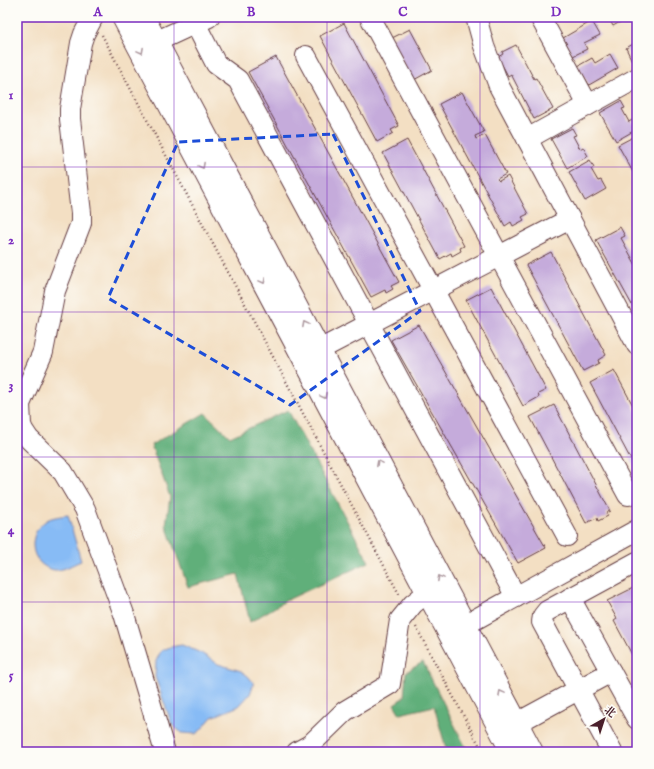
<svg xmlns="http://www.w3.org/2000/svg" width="654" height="769" font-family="'IM FELL English','Noto Serif SC',serif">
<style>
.forest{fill:#61af7a;stroke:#566752}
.water{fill:#87bbf5;stroke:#686d90}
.building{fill:#c5abdb}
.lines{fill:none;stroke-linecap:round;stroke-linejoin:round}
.minor-casing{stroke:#633c42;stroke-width:22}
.major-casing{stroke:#633c42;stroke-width:24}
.path{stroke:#633c42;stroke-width:2.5;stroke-dasharray:1 3;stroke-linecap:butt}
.minor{stroke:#fff;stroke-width:20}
.major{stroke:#fff;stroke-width:22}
.oneway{stroke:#ae9aa0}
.marked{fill:none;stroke:#1d4ed8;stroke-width:3;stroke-dasharray:8 5;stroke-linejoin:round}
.grid{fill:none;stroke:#7b2cbf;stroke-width:1;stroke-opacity:0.55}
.neatline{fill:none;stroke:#7b2cbf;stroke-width:1.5}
.grid-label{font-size:13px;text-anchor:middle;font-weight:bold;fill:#7b2cbf}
</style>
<rect width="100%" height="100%" fill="#fdfcf7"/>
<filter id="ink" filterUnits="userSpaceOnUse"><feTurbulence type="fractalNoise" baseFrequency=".025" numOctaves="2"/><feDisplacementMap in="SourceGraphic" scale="8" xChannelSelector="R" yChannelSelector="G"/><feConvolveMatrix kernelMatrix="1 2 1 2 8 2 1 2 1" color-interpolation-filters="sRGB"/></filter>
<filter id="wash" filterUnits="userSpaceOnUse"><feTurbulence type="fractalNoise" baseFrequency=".012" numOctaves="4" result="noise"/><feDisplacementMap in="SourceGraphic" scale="16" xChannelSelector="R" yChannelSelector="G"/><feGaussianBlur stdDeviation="0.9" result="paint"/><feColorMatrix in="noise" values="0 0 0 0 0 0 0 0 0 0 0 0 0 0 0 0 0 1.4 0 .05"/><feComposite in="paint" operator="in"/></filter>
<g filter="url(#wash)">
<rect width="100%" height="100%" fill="#f3dfc3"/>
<!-- forest -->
<g class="forest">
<polygon points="288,410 369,562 287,600 250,622 238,574 188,587 166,525 170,497 151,445 205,413 230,437"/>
<polygon points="423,662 468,752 447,752 434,706 400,714 394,704 404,697 406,672"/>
</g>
<!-- water -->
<g class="water">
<path d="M68,515l13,46c-8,3 -18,10 -27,9 -25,-5 -28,-37 -7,-50 5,-3 14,-4 21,-5z"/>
<polygon points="182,645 201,653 218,664 241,671 248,676 253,682 253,686 250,694 239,706 212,717 199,732 195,734 182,733 172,725 155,677 156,661 161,651 170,647"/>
</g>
<g id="blocks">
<!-- building -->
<g class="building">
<polygon points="553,17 563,17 555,21"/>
<polygon points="608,17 629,17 613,26"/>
<polygon points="632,17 637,17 637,21 635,23"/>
<polygon points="592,21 600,35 584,43 587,49 573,56 563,38"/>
<polygon points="344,23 399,126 391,130 393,133 377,142 320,36"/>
<polygon points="410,29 432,70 412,81 390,39"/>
<polygon points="637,42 637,58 632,61 626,48"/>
<polygon points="516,45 534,79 536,78 553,109 534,119 511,74 508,76 498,57 503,54 502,52"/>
<polygon points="610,54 618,68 589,85 578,66 592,58 595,63"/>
<polygon points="276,57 399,282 391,286 393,289 386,293 385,290 371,297 248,72"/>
<polygon points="462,92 484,132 475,136 476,139 485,135 506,174 497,179 499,181 508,176 528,214 522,217 524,220 513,226 511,222 505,226 439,104"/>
<polygon points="621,101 625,108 622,109 629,122 632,120 637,129 616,141 600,113"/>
<polygon points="572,128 576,135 573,136 580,149 583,147 588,156 567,168 551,139"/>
<polygon points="637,135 637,172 634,174 618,145"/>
<polygon points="407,140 464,246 460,248 461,251 452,256 451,253 440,259 383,153"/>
<polygon points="590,160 594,167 591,169 598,181 601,180 606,189 585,201 569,172"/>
<polygon points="620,227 625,236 621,238 637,267 637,314 596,240"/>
<polygon points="551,252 606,355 598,360 599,363 583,371 526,265"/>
<polygon points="491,287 546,390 538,394 539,397 523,406 466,300"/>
<polygon points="419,325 546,548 518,563 391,340"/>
<polygon points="614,370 637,413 637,471 590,383"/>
<polygon points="554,405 610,511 606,513 608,516 598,521 597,518 586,523 530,417"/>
<polygon points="635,587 637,590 637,664 614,621 617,619 607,601"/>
</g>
</g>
</g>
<g filter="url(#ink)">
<use href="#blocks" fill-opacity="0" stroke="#633c42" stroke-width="1"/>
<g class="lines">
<defs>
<g id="minor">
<polyline points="93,17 84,34 81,43 70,109 70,119 81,213 81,223 55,291 43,352 20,404 21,425 23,430 29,439 63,472 85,509 124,614 165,752"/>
<polyline points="370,17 628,495"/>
<polyline points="476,17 484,46 499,86 637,345"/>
<polyline points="540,17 588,105"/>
<polyline points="195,23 216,64 238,80 516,597"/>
<polyline points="155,42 209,17"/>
<polyline points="306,56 567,536"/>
<polyline points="527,139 637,78"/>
<polyline points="319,350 570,219"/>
<polyline points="570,598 637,719"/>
<polyline points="465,625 637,530"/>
<polyline points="517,723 611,672"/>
<polyline points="297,752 310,745 345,711 390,684 400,620 413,604 428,592"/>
<polyline points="612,752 542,622 543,616 547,611 637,562"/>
</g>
<g id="major">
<polyline points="123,17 512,752"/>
<polyline points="143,17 532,752"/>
</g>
</defs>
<!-- minor casing -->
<use href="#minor" class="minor-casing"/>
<!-- major casing -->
<use href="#major" class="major-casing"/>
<!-- path -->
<g class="path">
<polyline points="102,35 399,594"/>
<polyline points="416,627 483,752"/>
</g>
<!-- minor -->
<use href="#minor" class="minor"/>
<!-- major -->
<use href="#major" class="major"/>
</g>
<!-- one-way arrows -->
<defs><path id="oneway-chevron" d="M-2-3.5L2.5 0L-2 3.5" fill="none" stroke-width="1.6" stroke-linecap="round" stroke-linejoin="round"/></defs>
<g class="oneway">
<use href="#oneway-chevron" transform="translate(141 51) rotate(62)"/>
<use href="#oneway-chevron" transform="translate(202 166) rotate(62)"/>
<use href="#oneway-chevron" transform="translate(263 281) rotate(62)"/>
<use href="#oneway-chevron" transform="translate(305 324) rotate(-118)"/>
<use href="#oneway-chevron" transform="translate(324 396) rotate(62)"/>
<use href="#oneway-chevron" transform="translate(379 463) rotate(-118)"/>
<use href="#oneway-chevron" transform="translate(440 578) rotate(-118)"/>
<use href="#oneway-chevron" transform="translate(501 693) rotate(-118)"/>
</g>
</g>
<!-- marked area -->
<path class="marked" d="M333,134l87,177 -130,94 -182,-107 70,-156z"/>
<!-- grid -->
<path class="grid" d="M174,17v735M327,17v735M480,17v735M17,167h620M17,312h620M17,457h620M17,602h620"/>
<!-- margin -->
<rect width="654" height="769" fill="none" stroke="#fdfcf7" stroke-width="44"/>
<!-- north arrow -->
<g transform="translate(604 719) rotate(39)" stroke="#fdfcf7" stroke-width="3" paint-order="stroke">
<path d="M0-3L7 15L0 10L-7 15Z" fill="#4a1f2b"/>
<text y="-6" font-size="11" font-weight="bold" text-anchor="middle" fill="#4a1f2b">北</text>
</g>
<rect x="22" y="22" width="610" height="725" class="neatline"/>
<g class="grid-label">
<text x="98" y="16">A</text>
<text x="251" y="16">B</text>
<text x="403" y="16">C</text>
<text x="556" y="16">D</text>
<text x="11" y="99">1</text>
<text x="11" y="244">2</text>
<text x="11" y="389">3</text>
<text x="11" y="534">4</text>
<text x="11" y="679">5</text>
</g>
</svg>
